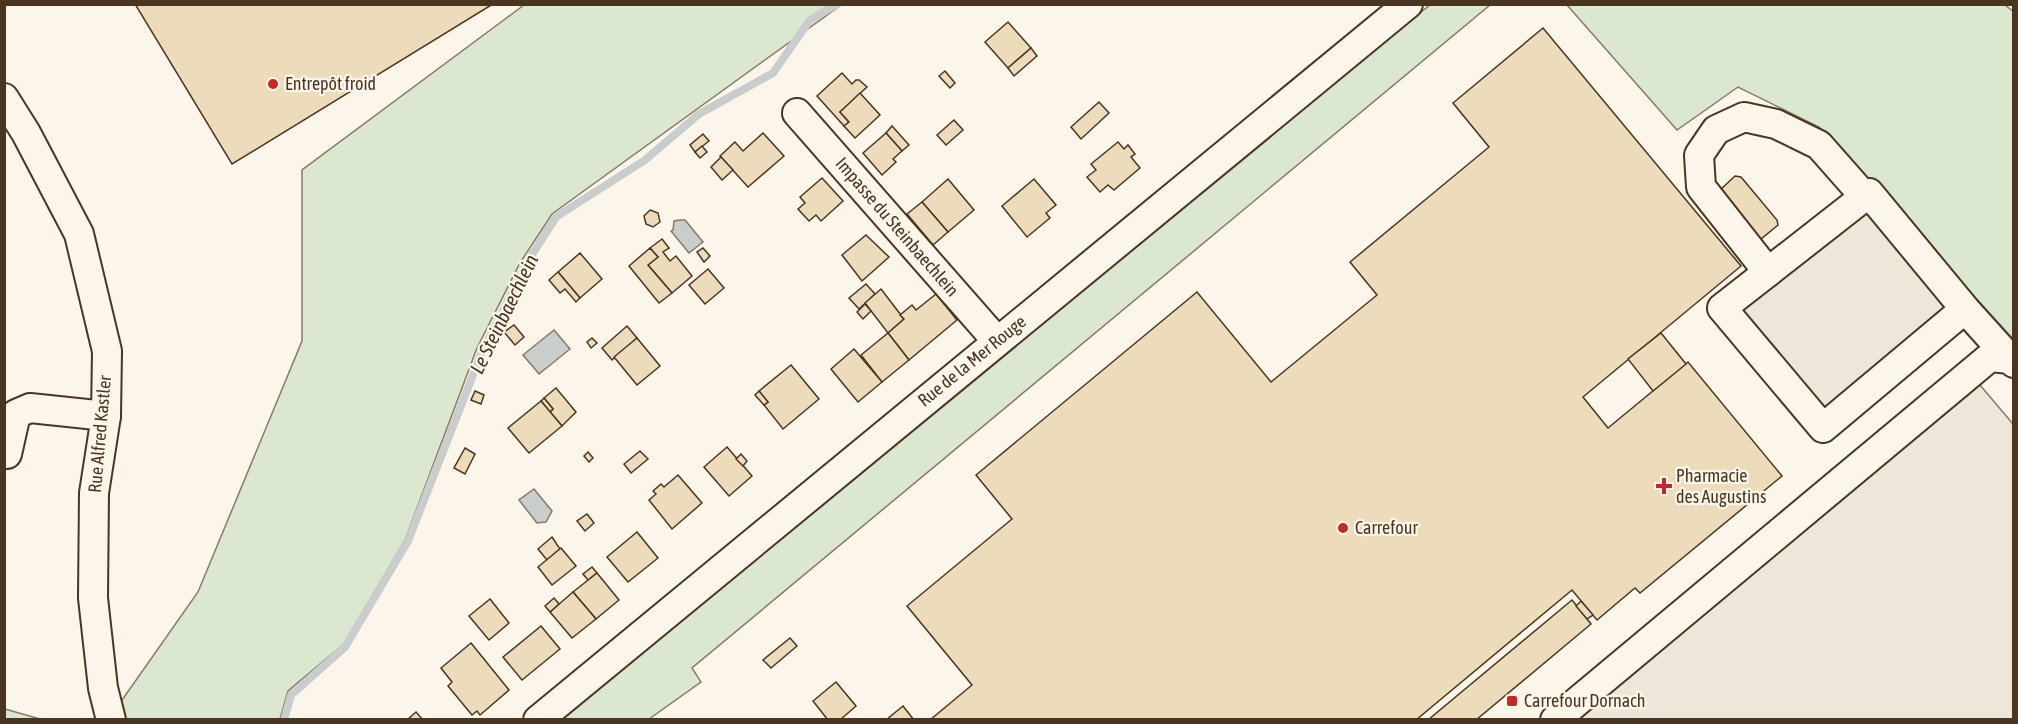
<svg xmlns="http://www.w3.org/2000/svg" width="2018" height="724" font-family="'Asap Condensed',sans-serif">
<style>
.green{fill:#dce7d0;stroke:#887966;stroke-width:1.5}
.parking{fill:#ede7d9;stroke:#887966;stroke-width:1.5}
.water{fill:#c9cecd;stroke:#887966;stroke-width:1.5}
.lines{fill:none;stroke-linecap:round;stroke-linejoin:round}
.stream{stroke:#c9cecd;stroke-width:8}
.building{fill:#ecdcbc;stroke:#4a3520;stroke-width:1.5}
.minor-casing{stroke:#4a3520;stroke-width:32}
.minor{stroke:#fbf6e9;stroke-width:28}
.poi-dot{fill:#c62828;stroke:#fbf6e9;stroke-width:2}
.labels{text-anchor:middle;stroke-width:4.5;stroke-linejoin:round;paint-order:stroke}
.poi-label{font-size:18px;fill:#4a3520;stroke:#fbf6e9;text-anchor:start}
.street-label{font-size:18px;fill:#4a3520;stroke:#fbf6e9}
.water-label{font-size:20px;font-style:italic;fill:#4a3520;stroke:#fbf6e9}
</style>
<rect width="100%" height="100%" fill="#fbf6e9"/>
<!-- green -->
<g class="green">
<polygon points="524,5 841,5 552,214 520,263 477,348 405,540 345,643 288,691 280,719 108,720 198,592 302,341 302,170"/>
<polygon points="1430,5 1490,5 692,668 701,682 649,719 554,720 1196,191"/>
<polygon points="1567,5 2005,5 2014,12 2013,339 1819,127 1738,87 1677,130"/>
<polygon points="4,709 5,709 40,719 5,719"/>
</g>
<!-- parking -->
<g class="parking">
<polygon points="1869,193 1965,309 1823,428 1722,308"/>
<polygon points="1980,385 2013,424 2013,719 1576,720"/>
</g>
<!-- water -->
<g class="water">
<polygon points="680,220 685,220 703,242 689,253 671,231 673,230 674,221"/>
<polygon points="554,330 570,349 539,374 523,355"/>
<polygon points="534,489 552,511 546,522 537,523 519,500"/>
</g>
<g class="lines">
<!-- stream -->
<polyline class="stream" points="284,720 291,695 345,647 408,541 482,352 526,264 556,217 645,160 699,114 773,73 810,20 837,4"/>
</g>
<!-- building -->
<g class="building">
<polygon points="135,4 493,4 232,164"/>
<polygon points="1008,22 1031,48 1008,68 985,42"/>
<polygon points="1543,28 1741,266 1583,397 1608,428 1688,362 1782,476 1640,593 1635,588 1597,620 1572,590 1416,720 930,720 972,685 907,606 1012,519 976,475 1197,292 1271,382 1377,295 1350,262 1489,147 1453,103"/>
<polygon points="1031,48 1037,56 1014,76 1008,68"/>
<polygon points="945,71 955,83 950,88 939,76"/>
<polygon points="842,73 852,84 856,80 859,80 867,87 840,112 849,122 844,126 817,96"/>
<polygon points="860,93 880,115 855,138 844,126 849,122 840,112"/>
<polygon points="1099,102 1109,113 1081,139 1071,127"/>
<polygon points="954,120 963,130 946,145 937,135"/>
<polygon points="892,126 909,145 902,151 886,133"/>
<polygon points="763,133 784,156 748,187 720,156 735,142 743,151"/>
<polygon points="886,133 902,151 893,159 896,162 882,175 863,153"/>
<polygon points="703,134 709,141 695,152 690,145"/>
<polygon points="1118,142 1124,149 1128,145 1135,154 1131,157 1140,168 1114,190 1108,185 1100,192 1087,177 1096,170 1091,164"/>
<polygon points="702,146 707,152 700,158 695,152"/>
<polygon points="721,157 733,170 722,180 711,167"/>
<polygon points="1735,176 1741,177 1777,220 1778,225 1761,239 1758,239 1720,190"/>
<polygon points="822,178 843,201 821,221 816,215 809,221 798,209 805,203 800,197"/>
<polygon points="948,179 974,210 948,232 922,202"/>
<polygon points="1034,179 1056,205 1046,213 1050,218 1027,237 1002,206"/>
<polygon points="922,202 948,232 933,245 907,214"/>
<polygon points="650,210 658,213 660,222 653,227 646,224 644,216"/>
<polygon points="866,235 889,257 862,281 842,255"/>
<polygon points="662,239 669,248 663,252 670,261 676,256 692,276 672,293 648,265 658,257 650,248"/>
<polygon points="650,248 658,257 648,265 672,293 659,303 629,266"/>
<polygon points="703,248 710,256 704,262 697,252"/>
<polygon points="580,253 602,279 580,298 558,272"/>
<polygon points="708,269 724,288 705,304 689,285"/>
<polygon points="558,272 580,298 576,302 565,289 560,293 549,280"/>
<polygon points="866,284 875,294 859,309 849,298"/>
<polygon points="881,289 904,319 888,333 865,303"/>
<polygon points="936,294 957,320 909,360 888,333 904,319 900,315 912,305 916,310"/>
<polygon points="865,304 871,311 863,319 857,312"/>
<polygon points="514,325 524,337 515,345 504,332"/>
<polygon points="627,326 637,338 612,360 602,348"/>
<polygon points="888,333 909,360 882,382 861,355"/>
<polygon points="1661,333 1686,364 1653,391 1628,359"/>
<polygon points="592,338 597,343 591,348 587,342"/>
<polygon points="637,338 660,366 637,385 614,357"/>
<polygon points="854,349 882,382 858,402 831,369"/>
<polygon points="791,365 819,399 783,429 764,405 768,402 759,391"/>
<polygon points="556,388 576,412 562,426 550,412 553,409 544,398"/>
<polygon points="475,391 484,395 481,404 471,400"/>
<polygon points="759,391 768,402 764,405 755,395"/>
<polygon points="544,398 553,409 550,412 541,401"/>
<polygon points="541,401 562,426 529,453 508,428"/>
<polygon points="727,447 752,476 729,496 704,467"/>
<polygon points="465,448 475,454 465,474 454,468"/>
<polygon points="640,451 648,459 631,473 624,464"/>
<polygon points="588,452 593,458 589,462 584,456"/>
<polygon points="741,454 747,461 743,466 736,459"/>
<polygon points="678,475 702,503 672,529 649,500 656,494 653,491 661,484 664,487"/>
<polygon points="587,514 594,523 585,531 577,521"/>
<polygon points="637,532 658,558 628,582 607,557"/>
<polygon points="552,537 560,549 547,560 538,549"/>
<polygon points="561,548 576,566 552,585 538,567"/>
<polygon points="592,567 597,573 588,580 583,574"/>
<polygon points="597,573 619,600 596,619 573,592"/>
<polygon points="573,592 596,619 572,638 550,612"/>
<polygon points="554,598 559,604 550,612 545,606"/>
<polygon points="490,599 509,623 489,640 469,616"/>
<polygon points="1572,600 1591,624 1476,720 1428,720"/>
<polygon points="1581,601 1593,615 1587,619 1576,606"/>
<polygon points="541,626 560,649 522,680 503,657"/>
<polygon points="790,638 797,646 771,668 763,660"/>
<polygon points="471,643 509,690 480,715 477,711 472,715 448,686 452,682 441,668"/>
<polygon points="836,682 856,706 840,720 828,720 813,701"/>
<polygon points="903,706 914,720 886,720"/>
<polygon points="416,712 423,720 407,720"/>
</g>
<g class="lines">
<defs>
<g id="minor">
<polyline points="4,98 26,133 79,234 107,351 106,416 94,493 93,598 103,688 111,720"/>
<polyline points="797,113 997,341"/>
<polyline points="1768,272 1701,187 1699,155 1716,130 1744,117 1776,124 1819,145 1864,196"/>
<polyline points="1965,309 1823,428 1722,308 1869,193 1965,309 2010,359"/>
<polyline points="4,454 7,454 16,414 30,408 106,416"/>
<polyline points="538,720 1408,4"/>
<polyline points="1555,720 1990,357 2010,359 2014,363"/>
</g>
</defs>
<!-- minor casing -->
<use href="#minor" class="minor-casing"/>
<!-- minor -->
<use href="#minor" class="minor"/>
</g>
<!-- markers -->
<g class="poi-dot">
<circle cx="273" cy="84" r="6"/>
<path d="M1661 477h6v6h6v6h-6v6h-6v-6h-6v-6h6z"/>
<circle cx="1343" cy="528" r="6"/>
<rect x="1506" y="695" width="12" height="12" rx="3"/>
</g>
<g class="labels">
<!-- poi labels -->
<g class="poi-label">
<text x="285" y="90">Entrepôt froid</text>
<text x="1676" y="482">Pharmacie<tspan x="1676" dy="21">des Augustins</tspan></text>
<text x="1355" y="534">Carrefour</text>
<text x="1524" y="707">Carrefour Dornach</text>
</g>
<!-- street labels -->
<g class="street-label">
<text transform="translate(897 227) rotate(49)" y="6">Impasse du Steinbaechlein</text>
<text transform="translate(972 361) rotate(-39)" y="6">Rue de la Mer Rouge</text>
<text transform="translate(100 434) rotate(-85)" y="6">Rue Alfred Kastler</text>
</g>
<!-- water labels -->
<g class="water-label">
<text transform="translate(504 314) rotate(-64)" y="7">Le Steinbaechlein</text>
</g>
</g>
<!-- border -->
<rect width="2018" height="724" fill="none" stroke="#4a3520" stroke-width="12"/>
</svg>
